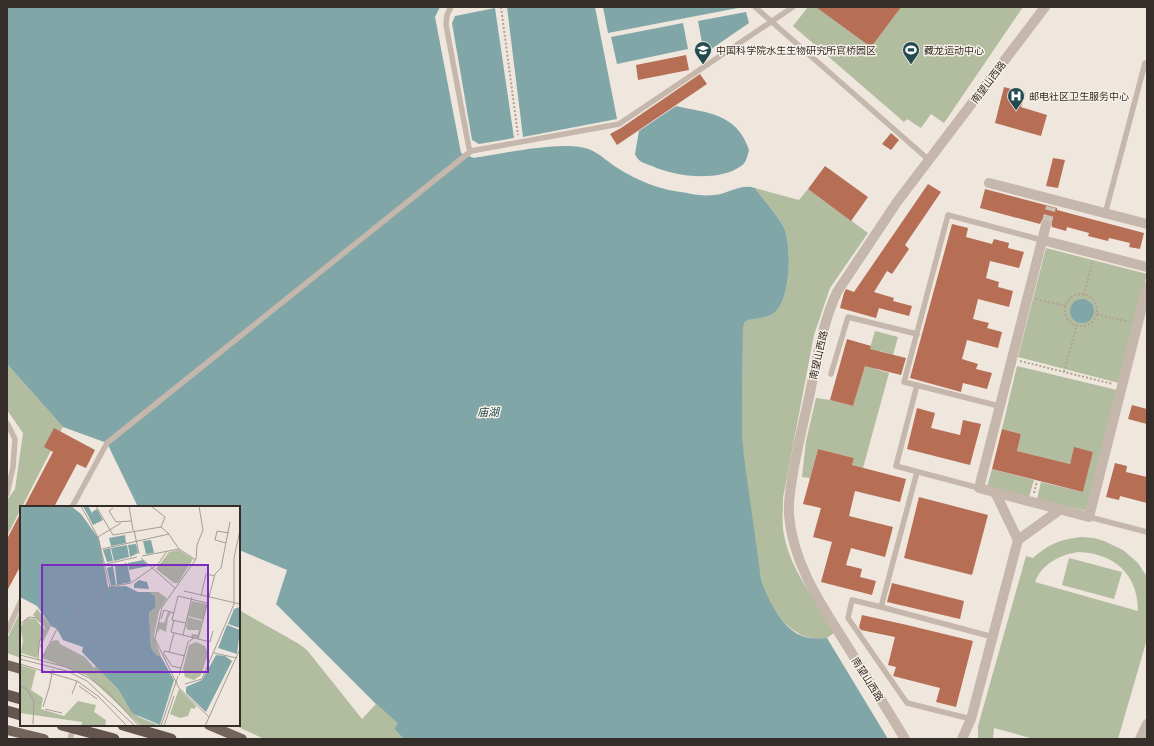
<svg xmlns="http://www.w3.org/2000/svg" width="1154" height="746" font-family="'Golos Text','Noto Sans SC',sans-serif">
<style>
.green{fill:#b2bc9f;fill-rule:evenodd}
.water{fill:#80a6a8}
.building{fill:#b66e54}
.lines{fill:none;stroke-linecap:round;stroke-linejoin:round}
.minor-tunnel{stroke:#cac2b9;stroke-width:10;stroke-dasharray:10 5;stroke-linecap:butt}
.path{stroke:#b1a295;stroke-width:2;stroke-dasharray:2 2;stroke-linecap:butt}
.service{stroke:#c5b7ab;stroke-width:5.5}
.minor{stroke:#c5b7ab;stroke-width:10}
.tertiary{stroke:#c5b7ab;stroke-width:10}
.primary{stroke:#74655c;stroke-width:10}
.trunk{stroke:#64564e;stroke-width:11}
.labels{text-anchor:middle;stroke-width:3;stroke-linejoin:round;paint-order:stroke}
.poi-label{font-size:10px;fill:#342d29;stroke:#f7f1e9;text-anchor:start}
.street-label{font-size:10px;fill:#342d29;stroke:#f7f1e9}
.water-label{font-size:11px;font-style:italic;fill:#244c50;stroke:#f7f1e9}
.inset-road{fill:none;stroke:#a49d95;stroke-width:1}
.view{fill:#7b2cbf;fill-opacity:0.15;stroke:#7b2cbf;stroke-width:2}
.inset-edge{fill:none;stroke:#342d29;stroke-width:2}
</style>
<rect width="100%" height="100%" fill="#efe7dd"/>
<!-- green -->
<g class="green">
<polygon points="808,7 1023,7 944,123 931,114 921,128 907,119 904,122 793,26"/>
<path d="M755,188l44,12 9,-11 60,44 -38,55 -16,47 -31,163c0,10 -1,20 0,31 5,38 32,71 52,103l-8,6c-10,0 -21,1 -29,-5 -39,-23 -41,-75 -46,-114 -4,-29 -9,-57 -10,-85 0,-36 1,-71 1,-107l2,-5 3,-2c8,-1 19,-2 26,-7 17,-12 18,-68 10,-85 -5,-12 -21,-29 -29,-40z"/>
<polygon points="1046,248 1147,274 1119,383 1018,357"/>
<polygon points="875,331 898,337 893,355 880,351 875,369 889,373 863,468 852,465 854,458 818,449 810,478 802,477 806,441 816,398 830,400 853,406"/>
<polygon points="7,364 63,427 7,536 7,500 15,489 23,433 7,410"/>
<polygon points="1017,366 1117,390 1087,511 1037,499 1041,482 1083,492 1093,452 1074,448 1070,464 1017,451 1021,434 1002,429"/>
<polygon points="992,469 1034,480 1029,497 987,487"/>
<path d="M1082,537l12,1 10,3 19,9 15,13 9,14v62l-29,100h-84l-40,-11 -1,11h-15v-13l48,-170 7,2c16,-14 28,-19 49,-21zM1078,552c36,1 60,22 60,59l-103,-29c7,-18 24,-27 43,-30z"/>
<polygon points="1069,558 1122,572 1114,599 1062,585"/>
<polygon points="21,610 21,658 7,653 7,639"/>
<polygon points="239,610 299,644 307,650 362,719 376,704 399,723 394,729 404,739 264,739 234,725 239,725"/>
</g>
<!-- water -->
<g class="water">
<path d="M7,7h433l-5,10 26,136 13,5c27,-4 93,-19 117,-8 9,4 17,12 25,17 21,14 45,23 71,26 8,2 18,3 27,2 14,-1 27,-12 41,-7 8,11 24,29 29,40 8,17 7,73 -10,85 -7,5 -18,6 -26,7l-3,2 -2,5 -1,107 2,23 17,122c7,21 21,51 44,58 7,2 15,1 22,1l61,101h-484l-10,-10 4,-6 -22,-19 -100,-100 11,-34 -48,-20v-43h-101l-31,-64 -44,-16 -56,-63z"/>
<polygon points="507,7 595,7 617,119 523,137"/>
<polygon points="603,7 743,7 608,33"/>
<polygon points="495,8 514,138 479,144 472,140 452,23 455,16"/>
<polygon points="746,12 749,23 704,54 698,21"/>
<polygon points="683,23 688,49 617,64 611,37"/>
<path d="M676,106c31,7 61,7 73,44 -2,6 -2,12 -8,16 -22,16 -66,11 -89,0 -8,-3 -14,-4 -17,-12l4,-23z"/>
<circle cx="1082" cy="311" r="12"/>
</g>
<!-- building -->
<g class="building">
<polygon points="816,7 901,7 871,47"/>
<polygon points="686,55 689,70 638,80 636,65"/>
<polygon points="700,74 707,84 617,145 610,134 621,128"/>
<polygon points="1004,87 1025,93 1021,107 1047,115 1041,136 995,123"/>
<polygon points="891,133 899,140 891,150 882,144"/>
<polygon points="1053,158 1065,160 1058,188 1046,186"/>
<polygon points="825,166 868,197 851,221 808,189"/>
<polygon points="928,184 941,192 905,245 909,249 892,274 887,271 874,292 894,298 893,301 912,306 909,316 879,308 876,318 840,308 844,293 846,289 854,292"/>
<polygon points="985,189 1057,208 1057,210 1144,233 1140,249 1129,247 1130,243 1109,238 1108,241 1088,236 1089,233 1067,227 1066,231 1052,227 1051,221 1047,219 1042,220 1040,224 980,208"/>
<polygon points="952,224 968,228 966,237 992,244 994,239 1009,243 1008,248 1024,252 1019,268 990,261 986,278 999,282 998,287 1013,291 1009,307 978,299 973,319 989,323 987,328 1002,332 998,348 967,340 962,359 978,364 976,369 992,373 987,389 963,383 961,392 910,378"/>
<polygon points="847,339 871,346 870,349 906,358 901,375 865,366 853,406 830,400"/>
<polygon points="1132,405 1147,409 1147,424 1128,419"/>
<polygon points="917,408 935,413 931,428 960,435 963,420 981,424 970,465 907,449"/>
<polygon points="54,428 95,450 86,468 77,464 54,507 24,507 53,452 44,447"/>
<polygon points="1002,429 1021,434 1017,451 1070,464 1074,447 1093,452 1083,492 992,469"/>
<polygon points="818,449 854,458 852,465 906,479 900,502 855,491 849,516 893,527 885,557 851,548 846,565 862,569 860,577 876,581 872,595 821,582 832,542 813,537 821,508 803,504"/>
<polygon points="1115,463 1127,466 1126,472 1147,477 1147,503 1120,496 1119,500 1106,497"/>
<polygon points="919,497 988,515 972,575 904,558"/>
<polygon points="21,512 21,565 7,591 7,539"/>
<polygon points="892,583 964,601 960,619 887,602"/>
<polygon points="862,615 907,625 973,641 956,707 936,702 940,688 893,676 896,667 888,665 895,637 861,630 859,627"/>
</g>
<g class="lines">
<!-- minor-tunnel -->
<polyline class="minor-tunnel" points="1046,225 1051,207"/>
<!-- path -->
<g class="path">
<polyline points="501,7 518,135"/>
<circle cx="1081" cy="310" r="16"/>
<polyline points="1084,295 1092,263"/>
<polyline points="1036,299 1066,306"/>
<polyline points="1097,314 1129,322"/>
<polyline points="1020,361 1113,384"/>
<polyline points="1064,372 1077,325"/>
<polyline points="1034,493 1037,481"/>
</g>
<!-- service -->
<g class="service">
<polyline points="451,7 447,15 446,25 469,148 471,151"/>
<polyline points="755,7 929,160"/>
<polyline points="1105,214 1145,63 1147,64"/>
<polyline points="831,374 848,317 917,334"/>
<polyline points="917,385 896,466 979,488"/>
<polyline points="999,406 904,382 948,215 1042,240"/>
<polyline points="7,423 15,439 13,467 7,494"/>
<polyline points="917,472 881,607 993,637"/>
<polyline points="72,507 107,443 471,151 619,124 793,7"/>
<polyline points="1089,517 1147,532"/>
<polyline points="881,607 852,600 848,618 907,703 971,719"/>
<polyline points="7,631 21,601"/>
<polyline points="70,739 73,728"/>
</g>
<!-- minor -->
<g class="minor">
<polyline points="989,183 1147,224"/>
<polyline points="1046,225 979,488 1089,517 1147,287"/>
<polyline points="1042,240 1147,267"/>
<polyline points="995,492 1018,540"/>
<polyline points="962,739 971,719 1018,540 1061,509"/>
<polyline points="1140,739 1147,724"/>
</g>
<!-- tertiary -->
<path class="tertiary" d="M905,739c-19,-32 -39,-63 -59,-95 -25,-40 -53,-80 -57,-129 -1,-12 1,-24 3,-36 4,-26 10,-51 16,-77 8,-36 13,-76 29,-110l60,-90 148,-195"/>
<!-- primary -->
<g class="primary">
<polyline points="7,665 21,669"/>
<polyline points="209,725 242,739"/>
<polyline points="7,730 44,739"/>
</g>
<!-- trunk -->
<g class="trunk">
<polyline points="7,695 21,699"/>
<polyline points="7,711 21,715"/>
<polyline points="62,725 114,739"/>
<polyline points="123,725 171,739"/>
</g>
</g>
<!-- icons -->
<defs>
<symbol id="university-pin" viewBox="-11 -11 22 30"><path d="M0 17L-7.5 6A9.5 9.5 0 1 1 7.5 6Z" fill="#244c50" stroke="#f7f1e9"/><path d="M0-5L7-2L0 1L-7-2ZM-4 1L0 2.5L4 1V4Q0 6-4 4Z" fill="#fff"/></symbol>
<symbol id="stadium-pin" viewBox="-11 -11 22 30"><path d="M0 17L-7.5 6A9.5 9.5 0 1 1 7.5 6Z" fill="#244c50" stroke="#f7f1e9"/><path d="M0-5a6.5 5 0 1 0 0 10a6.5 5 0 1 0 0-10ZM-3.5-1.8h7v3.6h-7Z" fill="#fff"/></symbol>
<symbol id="hospital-pin" viewBox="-11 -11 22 30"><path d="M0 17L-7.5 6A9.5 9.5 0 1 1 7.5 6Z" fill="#244c50" stroke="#f7f1e9"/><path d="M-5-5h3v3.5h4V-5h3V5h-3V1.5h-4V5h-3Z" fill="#fff"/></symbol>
</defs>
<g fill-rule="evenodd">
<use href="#university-pin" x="693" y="40" width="20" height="27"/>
<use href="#stadium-pin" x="901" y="40" width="20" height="27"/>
<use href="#hospital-pin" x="1006" y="86" width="20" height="27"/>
</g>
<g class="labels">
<!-- poi labels -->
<g class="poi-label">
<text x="716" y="54">中国科学院水生生物研究所官桥园区</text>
<text x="924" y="54">藏龙运动中心</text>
<text x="1029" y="100">邮电社区卫生服务中心</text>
</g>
<!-- street labels -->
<g class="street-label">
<text transform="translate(988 82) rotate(-53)" y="4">南望山西路</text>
<text transform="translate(818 355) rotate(-77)" y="4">南望山西路</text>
<text transform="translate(868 679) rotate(58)" y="4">南望山西路</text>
</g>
<!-- water labels -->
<g class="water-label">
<text x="488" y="416">庙湖</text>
</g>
</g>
<!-- overview -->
<g transform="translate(20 506)">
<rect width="220" height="220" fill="#efe7dd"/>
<path d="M159,44l14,9 -15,24h-4l-18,-14 13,-17zM130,86h8l9,6 -8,13 -5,25 7,21 -5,-2 -5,-7 -2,-37 5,-2 1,-8zM172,95l15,3 -4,16 -15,-4zM17,103l14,17 -12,24 6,-23 -12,-12zM148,106l3,1 -3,5 -2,14 -6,-3 -3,4 2,-11 5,1zM168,111l14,4 -4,17 -7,-1 1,-3 6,1 1,-5h-11l-2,-3zM7,112l9,1 7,10 -6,29 -16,-5 2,-13 -3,-13zM38,134l2,4 25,13 9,11 2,-2 3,3 19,20 11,19 10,9 21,9h-19l-53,-50 -46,-18 10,-17zM176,136l9,4 3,8 -7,21 -7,5 -9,-3 -2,-8 6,-24zM0,159l16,5 -5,20 12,8 -2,11 23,7 14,-15 18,4 -2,7 12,8 -1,6h-24l1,-4 -62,-9zM159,183l17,17 -1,3 -4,-1 -3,8 -8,2 -10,-4z" fill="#b2bc9f"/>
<path d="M0,0h51l10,8 18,25 9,48 18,-1 12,6h12l5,5v11l-6,4 2,36 5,7 5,2 13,23 -14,45 -28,-12 -14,-24 -36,-37 1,-5 -20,-7 -6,-11 -6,-3 -14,-20 -17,-9zM63,0h5l5,9 -1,-3 5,-3 6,11 -10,5zM105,29l1,8 -15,3 -2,-8zM131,34l3,13 -8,1 -3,-13zM116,38l2,9 -8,4 -2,-12zM107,39l2,12 -15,4 -3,-13zM90,42l3,13 -6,1 -4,-12zM123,54l6,6 -20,4 -1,-7zM107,57l4,19 -14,3 -2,-19zM93,60l3,19 -5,1 -4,-18zM119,74l8,2 2,7 -15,-1v-4zM220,101v21l-12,-4 6,-15zM207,119l13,5 -3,24 -19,-6zM196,149l9,1 7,5 -26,51 -20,-19v-6l16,-7z" fill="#80a6a8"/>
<path class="inset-road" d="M61,0l17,31M76,0l17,29 48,-8 7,6 11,16 17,11M109,0l4,24M131,0l14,11 -4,10M179,0l4,24 -6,15 -1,14 -34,48 -7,32 24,49 30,29M93,2l-4,3 7,11 15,-1M114,24l5,24M206,37l-11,-3 2,-9 12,2M82,43l67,-15M122,50l37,-7M121,52l34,30M86,58l31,-7M90,81l-12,-50 23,-14M164,85l56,13M181,90l5,-22 9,2M141,113l3,-9 10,3M154,114l-3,12 39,10 3,-11M166,117l-14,-3 6,-24 29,7M0,118l9,-7 8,1 5,6 2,8 -5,10 -1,18M154,127l-5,19 16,4M163,129l9,-38M0,131v14M178,133l17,-65 6,-6 9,-46M149,146l-5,-1v3l8,12 9,2M194,147l23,5M0,149l46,12 23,11 19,14 31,34M0,153l47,12 20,10 48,45M21,154l16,-31 53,-42 21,-4 27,-19 9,-13M0,158l57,17 21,15 29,30M159,169l9,-33 6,-4M165,178l17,-5 32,-75v-46l6,-28M0,180l7,3 7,12 -1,23M59,180l18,13M29,182l4,-19M52,188l5,-13M23,201l6,-19M25,203l17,4M141,220l17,-50M144,220l10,-30M185,220l35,-77"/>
<path class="view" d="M22,59h166v107h-166z"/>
<rect width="220" height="220" class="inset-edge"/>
</g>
<!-- border -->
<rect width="1154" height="746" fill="none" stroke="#342d29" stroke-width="16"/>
</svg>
